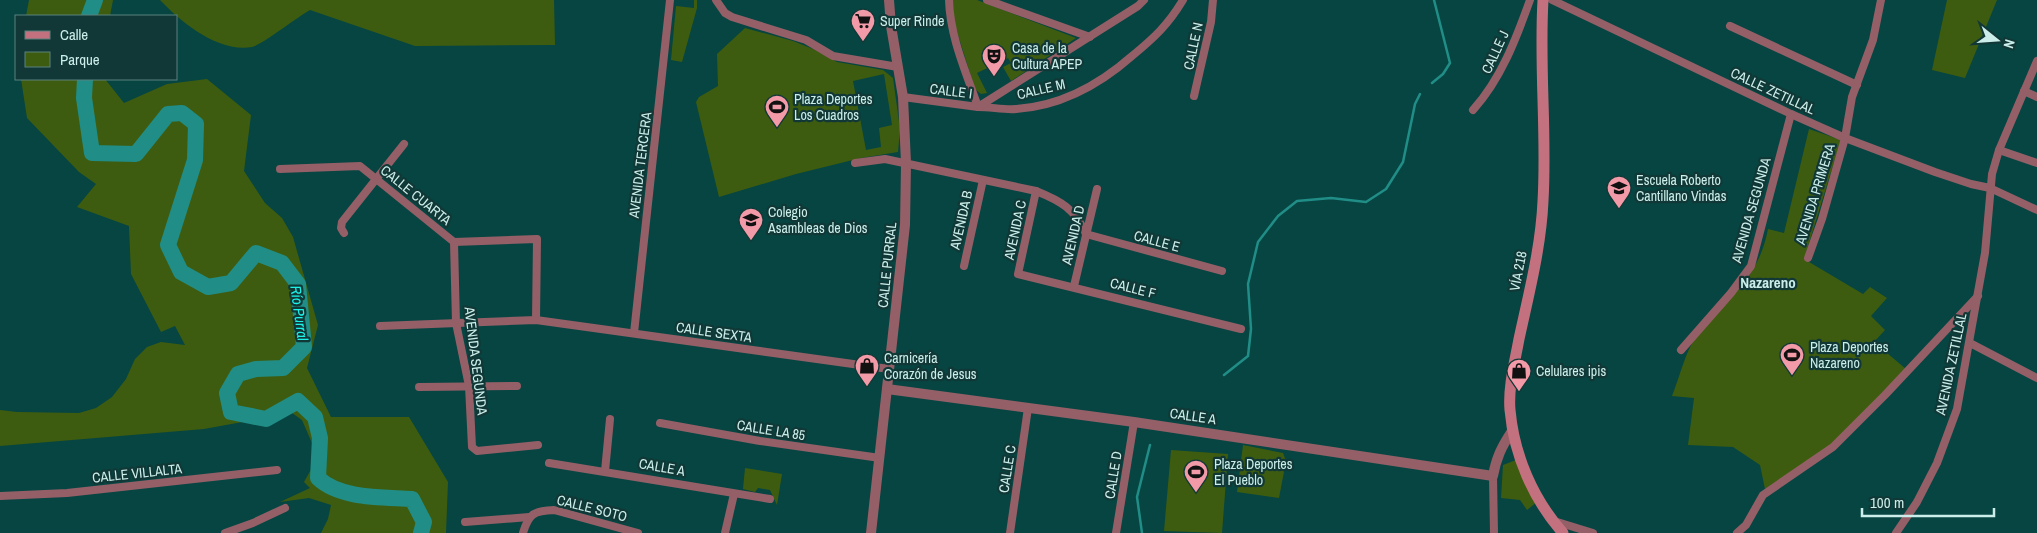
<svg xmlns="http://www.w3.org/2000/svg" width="2037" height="533" font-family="'Archivo Narrow',sans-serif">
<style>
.green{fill:#3e5c0f;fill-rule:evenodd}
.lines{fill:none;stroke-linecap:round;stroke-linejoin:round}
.stream{stroke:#218d87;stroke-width:2.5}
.river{stroke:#218d87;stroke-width:16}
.minor{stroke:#945f67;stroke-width:8}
.tertiary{stroke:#945f67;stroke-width:10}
.secondary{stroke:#c4717f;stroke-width:11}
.labels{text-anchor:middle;stroke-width:4.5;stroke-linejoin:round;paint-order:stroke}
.poi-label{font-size:14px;fill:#cbeeea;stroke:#113836;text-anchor:start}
.street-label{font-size:14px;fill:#cbeeea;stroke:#113836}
.neighbourhood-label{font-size:15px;font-weight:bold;fill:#cbeeea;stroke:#113836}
.water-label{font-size:15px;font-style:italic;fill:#1bf3e9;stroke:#113836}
</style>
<rect width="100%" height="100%" fill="#064542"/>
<!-- green -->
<g class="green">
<polygon points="29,0 113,0 110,16 26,16"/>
<path d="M160,0h394l1,45 -140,1 -105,-36c-11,6 -50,36 -58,37 -34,6 -71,-25 -92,-47z"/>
<polygon points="694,0 697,0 697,8 682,62 671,60 676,6 694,8"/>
<polygon points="952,0 977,0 1076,38 1011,81 1003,67 1011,63 1008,58 977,73 987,93 981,94 975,89 953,19"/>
<polygon points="1947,0 1997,0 1965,78 1932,70"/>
<path d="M745,28l48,13 20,8 24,13 46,8 10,8 7,51 -2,23 -37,6 -65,16 -77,23 -23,-95 3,-5 19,-11 -1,-32zM884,74l8,51 -13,3 2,19 -15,3 -13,-69z"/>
<polygon points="21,79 105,79 124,103 167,84 207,79 251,115 244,171 265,203 282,218 293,237 318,325 307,368 331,417 409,417 448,482 446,533 321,533 328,519 331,505 309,498 280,502 310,488 304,482 318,457 302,420 292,413 204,429 0,446 0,410 17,412 79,413 96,408 112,397 126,379 135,359 147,347 161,342 185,345 175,326 161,332 131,274 129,226 77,207 96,184 79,172 27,118"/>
<path d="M1809,129l32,11 -37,119 59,35 7,-7 17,11 -16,18 14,14 -11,12 32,27 -78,79 -63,41 -5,-24 -27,-18 -45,-2 6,-47 -22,-2c6,-14 13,-42 21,-54 29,-41 65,-59 75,-113l16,4z"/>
<polygon points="1243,445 1283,453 1286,461 1279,498 1237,492"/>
<polygon points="1171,450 1228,454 1222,533 1164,531"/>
<polygon points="1516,460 1537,502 1527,510 1520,500 1501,498 1503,465"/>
<polygon points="745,468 782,474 777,505 770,490 758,488 755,492 743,489"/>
</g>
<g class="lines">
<!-- stream -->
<g class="stream">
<polyline points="1432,83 1443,74 1450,63 1434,0"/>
<polyline points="1224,375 1248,356 1251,329 1248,284 1258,242 1278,216 1297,201 1331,198 1366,202 1386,189 1403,162 1415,104 1420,94"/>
<polyline points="1142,533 1137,497 1150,445"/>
</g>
<!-- river -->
<g class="river">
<polyline points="89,16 95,0"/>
<path d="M85,79l-1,19 8,55 44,1 32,-40 14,-1 14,11 -1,36 -27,85 13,27 27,15 23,-4 25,-30 26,10 16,21 6,63 -21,21 -27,1 -18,5 -11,19 4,19 35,7 32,-18 17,16 5,21 -2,40c22,21 64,19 94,21l12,23 -3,11"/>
</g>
<!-- minor -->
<g class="minor">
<polyline points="716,0 725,13 732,17 806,40 833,56 898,67"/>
<path d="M949,0c1,37 17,72 29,107 13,0 26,3 38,2 46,-3 83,-24 116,-53 22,-18 36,-31 51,-56"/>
<polyline points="987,0 1090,37"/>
<polyline points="1552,0 1791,114 1845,138 1935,172 1971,184 1990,188 2037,210"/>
<polyline points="1730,26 1857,85"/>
<polyline points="2024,91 2037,97"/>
<polyline points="1194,96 1211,22 1213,0"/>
<polyline points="903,97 978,107 1138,6 1144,0"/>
<path d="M1473,110c28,-31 43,-71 57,-110"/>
<polyline points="1999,150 2037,163"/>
<path d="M855,163l30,-4 151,32c25,10 39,18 50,43l136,37"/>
<polyline points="280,169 360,166 454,242 537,239 536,320"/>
<polyline points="1036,191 1018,274 1241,329"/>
<polyline points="344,233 341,228 342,222 404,144"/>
<polyline points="454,242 456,323 469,386 472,447 477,451 538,445"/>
<polyline points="1808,258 1822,219 1845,138 1852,97 1873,40 1881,0"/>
<polyline points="964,266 983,180"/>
<polyline points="1074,286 1097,189"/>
<polyline points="380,326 536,320 889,369"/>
<polyline points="634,333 670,0"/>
<polyline points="1970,343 2037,378"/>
<polyline points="1681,350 1731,293 1751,266 1791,114"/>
<polyline points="419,387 517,386"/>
<polyline points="660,423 760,441 880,458"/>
<polyline points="549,463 770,499"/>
<polyline points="605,471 610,419"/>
<polyline points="1493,476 1494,533"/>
<polyline points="0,496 67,493 277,470"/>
<polyline points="1554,521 1593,533"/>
<polyline points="465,522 529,517"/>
<polyline points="225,533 253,523 285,508"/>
<path d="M523,533c6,-20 11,-22 31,-23l84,23"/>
<polyline points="725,533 734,494"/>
<polyline points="1010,533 1028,408"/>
<polyline points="1116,533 1134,422"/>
<polyline points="1737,533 1746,525 1763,495 1833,447 1885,395 1978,296"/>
<polyline points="1896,533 1917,502 1937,463 1957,409 1985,253 1992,174 1999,150 2037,61"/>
</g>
<!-- tertiary -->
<g class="tertiary">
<path d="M887,389l247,33 359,54c3,-18 9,-30 19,-45"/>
<polyline points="871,533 905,225 906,163 903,97 891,26 889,0"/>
</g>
<!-- secondary -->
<path class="secondary" d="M1543,0c-4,67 4,134 0,201 -2,46 -14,92 -24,138 -4,22 -11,48 -9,71 4,45 23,89 53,123"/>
</g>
<!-- icons -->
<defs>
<symbol id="supermarket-pin" viewBox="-11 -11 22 30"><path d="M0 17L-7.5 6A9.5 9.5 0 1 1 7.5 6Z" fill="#f39aa8" stroke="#113836"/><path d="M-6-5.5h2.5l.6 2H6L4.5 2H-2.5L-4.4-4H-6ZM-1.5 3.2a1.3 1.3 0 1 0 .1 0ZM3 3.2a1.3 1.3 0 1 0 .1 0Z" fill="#111"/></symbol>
<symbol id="theatre-pin" viewBox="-11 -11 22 30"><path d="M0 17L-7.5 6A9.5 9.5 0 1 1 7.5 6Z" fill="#f39aa8" stroke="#113836"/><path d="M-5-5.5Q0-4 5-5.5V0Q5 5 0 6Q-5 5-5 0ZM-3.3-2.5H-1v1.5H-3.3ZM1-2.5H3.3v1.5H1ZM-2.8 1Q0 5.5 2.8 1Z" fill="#111"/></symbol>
<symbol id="stadium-pin" viewBox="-11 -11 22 30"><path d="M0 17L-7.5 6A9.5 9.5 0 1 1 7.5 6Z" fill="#f39aa8" stroke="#113836"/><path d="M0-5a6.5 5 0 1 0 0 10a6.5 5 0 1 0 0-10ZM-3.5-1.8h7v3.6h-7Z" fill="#111"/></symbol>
<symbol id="school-pin" viewBox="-11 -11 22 30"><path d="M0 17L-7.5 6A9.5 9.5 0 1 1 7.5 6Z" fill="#f39aa8" stroke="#113836"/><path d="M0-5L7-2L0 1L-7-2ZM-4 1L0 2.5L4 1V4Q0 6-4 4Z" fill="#111"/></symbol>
<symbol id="shop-pin" viewBox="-11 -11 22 30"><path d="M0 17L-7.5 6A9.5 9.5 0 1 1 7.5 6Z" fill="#f39aa8" stroke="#113836"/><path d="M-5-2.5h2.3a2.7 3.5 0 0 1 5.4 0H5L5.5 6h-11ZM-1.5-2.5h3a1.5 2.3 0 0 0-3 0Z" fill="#111"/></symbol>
</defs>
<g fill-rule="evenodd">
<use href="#supermarket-pin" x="849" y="7" width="28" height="38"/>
<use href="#theatre-pin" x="980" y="42" width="28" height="38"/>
<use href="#stadium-pin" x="763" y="93" width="28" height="38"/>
<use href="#school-pin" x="1605" y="174" width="28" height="38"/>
<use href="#school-pin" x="737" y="206" width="28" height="38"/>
<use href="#stadium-pin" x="1778" y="341" width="28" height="38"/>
<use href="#shop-pin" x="853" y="352" width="28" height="38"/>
<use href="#shop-pin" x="1505" y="357" width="28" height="38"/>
<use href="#stadium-pin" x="1182" y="458" width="28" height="38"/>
</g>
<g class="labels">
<!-- poi labels -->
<g class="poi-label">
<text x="880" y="26">Super Rinde</text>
<text x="1012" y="53">Casa de la<tspan x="1012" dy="16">Cultura APEP</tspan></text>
<text x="794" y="104">Plaza Deportes<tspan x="794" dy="16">Los Cuadros</tspan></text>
<text x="1636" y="185">Escuela Roberto<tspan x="1636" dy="16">Cantillano Vindas</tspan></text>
<text x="768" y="217">Colegio<tspan x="768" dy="16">Asambleas de Dios</tspan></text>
<text x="1810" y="352">Plaza Deportes<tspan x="1810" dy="16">Nazareno</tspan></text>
<text x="884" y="363">Carnicería<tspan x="884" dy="16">Corazón de Jesus</tspan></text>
<text x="1536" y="376">Celulares ipis</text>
<text x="1214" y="469">Plaza Deportes<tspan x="1214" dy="16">El Pueblo</tspan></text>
</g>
<!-- street labels -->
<g class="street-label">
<text transform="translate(1193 46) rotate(-78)" y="5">CALLE N</text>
<text transform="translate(1495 52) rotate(-65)" y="5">CALLE J</text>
<text transform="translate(1041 89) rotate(-13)" y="5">CALLE M</text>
<text transform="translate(951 91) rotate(7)" y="5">CALLE I</text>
<text transform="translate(1773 91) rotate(25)" y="5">CALLE ZETILLAL</text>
<text transform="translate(640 165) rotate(-83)" y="5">AVENIDA TERCERA</text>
<text transform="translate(1815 194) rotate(-73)" y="5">AVENIDA PRIMERA</text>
<text transform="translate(416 195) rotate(39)" y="5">CALLE CUARTA</text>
<text transform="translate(1751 210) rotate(-74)" y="5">AVENIDA SEGUNDA</text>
<text transform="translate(961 220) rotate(-77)" y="5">AVENIDA B</text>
<text transform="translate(1015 230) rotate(-78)" y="5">AVENIDA C</text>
<text transform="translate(1073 235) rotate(-77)" y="5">AVENIDA D</text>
<text transform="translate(1157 241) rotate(15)" y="5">CALLE E</text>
<text transform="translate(887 265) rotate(-84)" y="5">CALLE PURRAL</text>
<text transform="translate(1518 271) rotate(-79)" y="5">VÍA 218</text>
<text transform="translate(1133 288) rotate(14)" y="5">CALLE F</text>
<text transform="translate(714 332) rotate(8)" y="5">CALLE SEXTA</text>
<text transform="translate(476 361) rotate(83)" y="5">AVENIDA SEGUNDA</text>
<text transform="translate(1951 364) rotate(-78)" y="5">AVENIDA ZETILLAL</text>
<text transform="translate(1193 416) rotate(8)" y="5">CALLE A</text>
<text transform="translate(771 430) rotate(9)" y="5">CALLE LA 85</text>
<text transform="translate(662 467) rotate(10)" y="5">CALLE A</text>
<text transform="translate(1007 469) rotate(-81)" y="5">CALLE C</text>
<text transform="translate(137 473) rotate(-6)" y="5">CALLE VILLALTA</text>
<text transform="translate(1113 475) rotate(-81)" y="5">CALLE D</text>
<text transform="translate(592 508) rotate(14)" y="5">CALLE SOTO</text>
</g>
<!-- neighbourhood labels -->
<g class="neighbourhood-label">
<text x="1768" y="288">Nazareno</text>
</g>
<!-- water labels -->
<g class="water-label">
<text transform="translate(299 313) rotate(82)" y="5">Río Purral</text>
</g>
</g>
<!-- legend -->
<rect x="15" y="15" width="162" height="65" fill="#113836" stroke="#5b817e"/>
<rect x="25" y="31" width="25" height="8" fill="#c4717f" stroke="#5b817e"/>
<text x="60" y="40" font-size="15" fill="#cbeeea">Calle</text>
<rect x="25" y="52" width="25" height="15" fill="#3e5c0f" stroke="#5b817e"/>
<text x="60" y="65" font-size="15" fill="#cbeeea">Parque</text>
<!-- north arrow -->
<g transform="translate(1997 40) rotate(107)" stroke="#113836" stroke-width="4" paint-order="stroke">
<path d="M0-4L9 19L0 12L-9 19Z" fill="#cbeeea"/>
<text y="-8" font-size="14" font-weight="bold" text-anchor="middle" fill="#cbeeea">N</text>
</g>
<!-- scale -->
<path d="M1862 508v8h132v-8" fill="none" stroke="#cbeeea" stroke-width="2.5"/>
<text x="1870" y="508" font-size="15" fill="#cbeeea" stroke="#113836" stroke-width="4" paint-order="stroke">100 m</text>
</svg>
